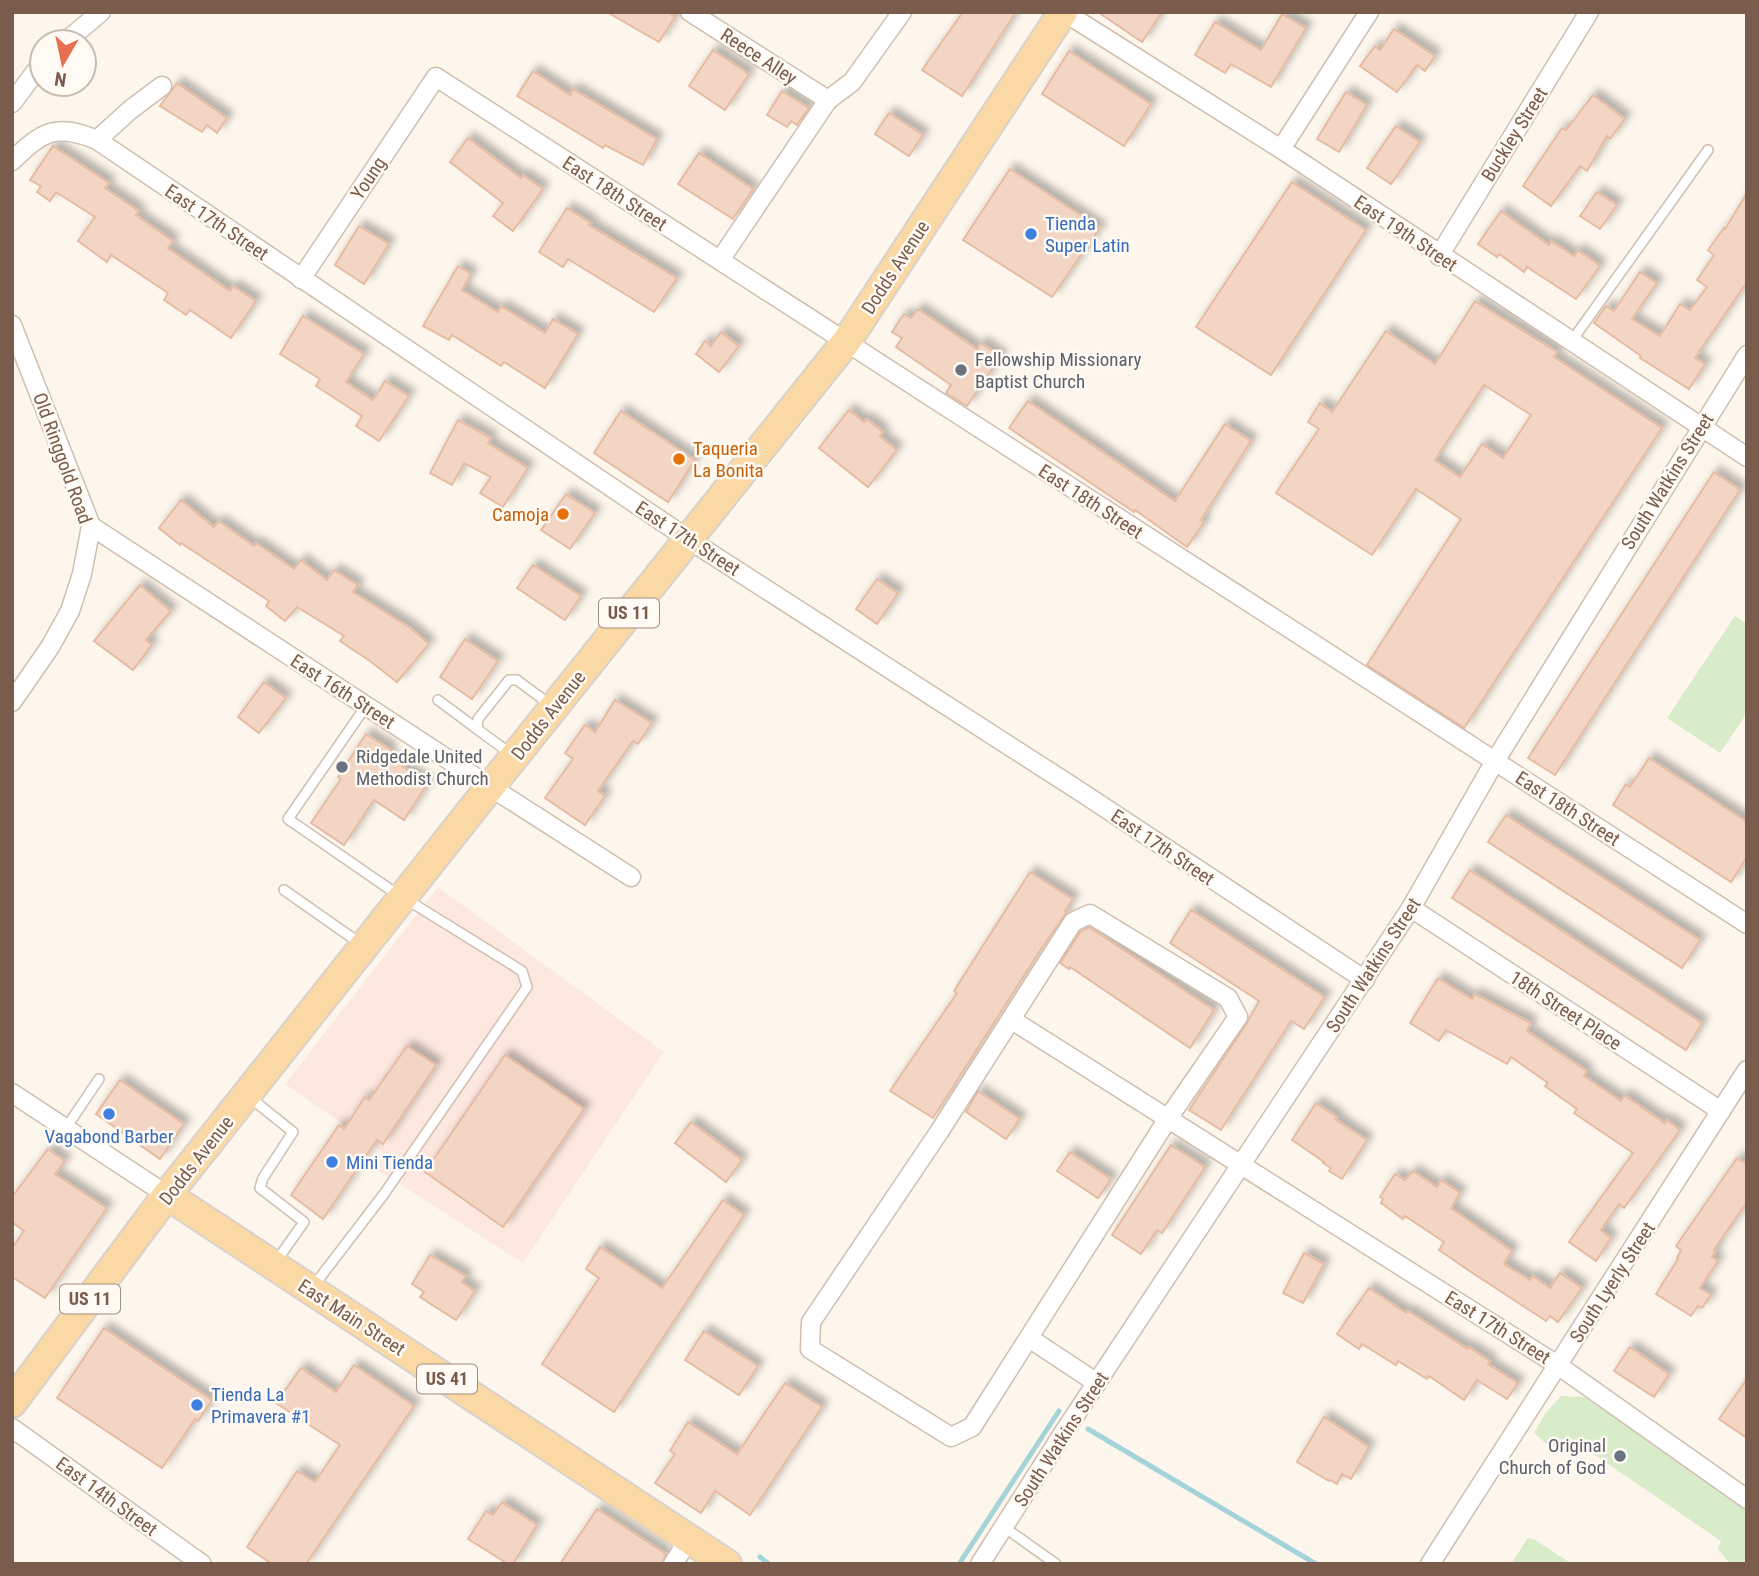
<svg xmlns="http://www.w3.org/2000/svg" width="1759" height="1576" font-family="'Roboto Condensed',sans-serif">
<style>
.commercial{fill:#fde8e0}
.green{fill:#d8ecc9}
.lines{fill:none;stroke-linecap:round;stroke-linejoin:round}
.stream{stroke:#a5d3da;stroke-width:5}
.building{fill:#f3d5c3;stroke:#e6bba3;stroke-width:2;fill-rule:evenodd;filter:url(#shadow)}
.service-casing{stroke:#d1beb0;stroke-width:12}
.minor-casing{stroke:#d1beb0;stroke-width:21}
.primary-casing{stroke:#dad1cd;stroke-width:32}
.service{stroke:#fff;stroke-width:9}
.minor{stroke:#fff;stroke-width:18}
.primary{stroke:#fbd9a5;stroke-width:28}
.shop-dot{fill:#3f7fe0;stroke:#fffaf3;stroke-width:2.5}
.worship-dot{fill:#6b7280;stroke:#fffaf3;stroke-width:2.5}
.food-dot{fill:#e8710a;stroke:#fffaf3;stroke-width:2.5}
.labels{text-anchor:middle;stroke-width:5;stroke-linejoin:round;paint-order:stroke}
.shield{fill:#fffaf3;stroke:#a28b7f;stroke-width:2}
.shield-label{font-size:18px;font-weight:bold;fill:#7a5c4d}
.street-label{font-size:19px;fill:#7a5c4d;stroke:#fffaf3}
.shop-label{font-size:19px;fill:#366cbe;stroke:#fffaf3;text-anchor:start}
.worship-label{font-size:19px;fill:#5b616d;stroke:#fffaf3;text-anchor:start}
.food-label{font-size:19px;fill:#c56008;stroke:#fffaf3;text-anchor:start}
</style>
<defs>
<filter id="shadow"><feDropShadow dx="6" dy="-6" stdDeviation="3.5" flood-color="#0004"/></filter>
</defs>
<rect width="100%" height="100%" fill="#fdf6ec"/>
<!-- commercial -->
<polygon class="commercial" points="438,887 664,1052 523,1263 373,1167 382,1151 285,1084"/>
<!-- green -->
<g class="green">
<polygon points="1735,616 1747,624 1747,713 1720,753 1667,718"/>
<polygon points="1561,1396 1584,1397 1747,1506 1747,1564 1730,1564 1718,1549 1721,1541 1567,1436 1560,1448 1549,1446 1534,1433 1545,1414"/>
<polygon points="1528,1538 1535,1540 1572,1564 1511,1564"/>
</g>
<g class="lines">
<!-- stream -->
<g class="stream">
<polyline points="1088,1429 1316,1564"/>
<polyline points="760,1557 769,1564"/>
<polyline points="959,1564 1059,1411"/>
</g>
</g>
<!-- building -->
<g class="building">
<polygon points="607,12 667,12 675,17 659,42"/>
<polygon points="963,12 1016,12 962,96 922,70"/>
<polygon points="1098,12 1162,12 1142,42"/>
<polygon points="1282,14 1306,28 1271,87 1231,64 1225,73 1195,55 1215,22 1261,50"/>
<polygon points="1394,29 1435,56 1425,71 1417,65 1397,92 1360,66 1375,46 1380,50"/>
<polygon points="713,50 749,74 725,110 689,86"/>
<polygon points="1069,51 1151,104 1124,146 1042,94"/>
<polygon points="533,71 570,95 573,89 657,139 643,165 605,145 603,148 517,96"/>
<polygon points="177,83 227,118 217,133 207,125 202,132 160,106"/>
<polygon points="782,91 809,108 797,125 791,121 787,127 767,115"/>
<polygon points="1346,92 1367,105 1339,152 1317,139"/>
<polygon points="1593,95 1625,119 1610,139 1607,136 1587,171 1580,166 1551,206 1523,186 1562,128 1566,130"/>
<polygon points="889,113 923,135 909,156 875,134"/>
<polygon points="1396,126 1420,142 1391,184 1367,168"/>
<polygon points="468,138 521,178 523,175 543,189 513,231 493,216 503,203 450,162"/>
<polygon points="53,146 109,183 105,188 139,211 136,215 173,241 168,248 230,291 233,286 256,301 231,338 190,310 186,315 164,300 168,293 111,255 107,262 78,241 95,217 56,192 50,201 37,192 41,186 30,180"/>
<polygon points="699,153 753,189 733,219 678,184"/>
<polygon points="1010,169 1100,228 1052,297 963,240"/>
<polygon points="1292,182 1366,230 1271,375 1196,327"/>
<polygon points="1597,192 1617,205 1600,229 1580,216"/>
<polygon points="1747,193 1747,282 1695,358 1705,364 1689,389 1640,358 1641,356 1594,323 1606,306 1614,311 1640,272 1657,283 1632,319 1660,336 1680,304 1690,310 1707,287 1697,280 1714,255 1708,250 1724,228 1725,229"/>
<polygon points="567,208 591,223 589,225 677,278 654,312 568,259 563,267 539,252"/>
<polygon points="1501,211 1549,245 1551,241 1574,256 1578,250 1600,266 1576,299 1527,267 1524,272 1499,254 1497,257 1478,244"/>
<polygon points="359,226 389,244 364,284 335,265"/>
<polygon points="458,266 471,274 462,290 498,312 501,306 545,333 553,319 578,334 545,388 504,362 501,366 452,335 449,340 423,326"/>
<path d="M1475,301l82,51 -3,5 108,71 -198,300 -97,-63 94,-146 -45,-30 -44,66 -96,-62 43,-64 -11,-7 12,-19 12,9 54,-81 49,33zM1484,385l47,30 -28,43 -21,-14 -22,33 -25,-17z"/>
<polygon points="918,309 977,349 981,343 1001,356 967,406 946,393 951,385 896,347 902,338 892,332 904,314 911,318"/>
<polygon points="303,316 364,354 346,382 373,400 385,381 409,396 379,441 356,426 362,416 316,386 320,379 280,354"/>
<polygon points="721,332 739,346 719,372 696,354 705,341 711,346"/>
<polygon points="1028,401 1175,501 1225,424 1251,441 1201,520 1204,522 1187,547 1135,510 1134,512 1009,428"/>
<polygon points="849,410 864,422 867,419 883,432 880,436 897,450 868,487 819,448"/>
<polygon points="621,411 695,460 668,502 594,453"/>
<polygon points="458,420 491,438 488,443 528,468 503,507 480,493 491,477 464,463 452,485 430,473"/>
<polygon points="1714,472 1740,490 1555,775 1528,758"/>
<polygon points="566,494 595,513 570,549 541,530"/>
<polygon points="181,500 214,527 219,521 254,546 256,543 294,569 301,560 327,580 334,570 358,585 353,592 409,627 429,644 397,682 370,661 340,641 344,636 297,607 285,621 266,606 269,601 181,543 180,545 159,528"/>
<polygon points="533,565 581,596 565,620 517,588"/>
<polygon points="877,579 898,593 877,624 856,609"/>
<polygon points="140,585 171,611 146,640 152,645 133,670 94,641"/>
<polygon points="465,639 498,661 472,699 440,677"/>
<polygon points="264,682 286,698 259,733 238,717"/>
<polygon points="615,700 652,723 638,744 633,741 598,791 605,796 585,825 545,798 573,759 565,753 585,725 595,732"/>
<polygon points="366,734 391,750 387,756 428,783 404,820 374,800 344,845 311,823 341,779 338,777"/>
<polygon points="1649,758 1747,822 1747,857 1731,882 1613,805 1626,784 1630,787"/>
<polygon points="1506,815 1700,940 1682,968 1488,842"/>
<polygon points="1470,870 1702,1023 1686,1050 1452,898"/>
<polygon points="1030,872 1073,899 1065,911 1067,912 1041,949 933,1118 890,1091 957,993 954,991"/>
<polygon points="1191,910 1325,997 1304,1029 1291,1021 1221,1130 1189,1110 1247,1023 1259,1001 1170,943"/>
<polygon points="1089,927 1214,1010 1190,1048 1070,967 1069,969 1060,963 1081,931"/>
<polygon points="1438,978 1472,999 1475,994 1531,1023 1527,1031 1587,1071 1584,1076 1621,1101 1624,1095 1665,1123 1667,1120 1680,1130 1624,1208 1619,1204 1601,1230 1611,1238 1596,1261 1569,1242 1633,1153 1574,1113 1577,1109 1545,1086 1548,1083 1511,1057 1507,1064 1446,1030 1439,1041 1410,1023"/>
<polygon points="407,1046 436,1065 383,1144 377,1140 323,1219 291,1195 339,1125 344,1129 365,1097 369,1100"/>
<polygon points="505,1055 584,1109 503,1227 425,1172"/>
<polygon points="120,1080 184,1124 160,1159 96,1114"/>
<polygon points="978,1091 1020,1119 1006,1139 966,1112"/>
<polygon points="1316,1103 1337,1117 1335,1119 1367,1140 1342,1179 1329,1171 1331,1168 1323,1163 1324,1162 1292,1140"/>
<polygon points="691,1122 742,1160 726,1182 675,1143"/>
<polygon points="1171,1145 1205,1167 1162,1233 1157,1230 1141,1254 1112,1235"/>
<polygon points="48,1149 65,1161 55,1174 107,1208 45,1298 12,1277 12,1248 24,1231 12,1222 12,1197"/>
<polygon points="1070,1152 1111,1179 1098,1198 1057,1171"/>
<polygon points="1737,1158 1747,1164 1747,1202 1714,1250 1716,1251 1712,1257 1718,1261 1700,1288 1711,1295 1702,1308 1698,1306 1691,1316 1656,1294 1678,1259 1677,1258 1681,1250 1676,1246"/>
<polygon points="1413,1171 1437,1187 1441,1180 1460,1193 1451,1208 1512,1251 1504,1264 1530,1280 1533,1276 1550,1288 1560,1273 1582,1288 1558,1322 1550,1316 1546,1321 1468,1270 1439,1250 1444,1242 1405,1216 1403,1219 1381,1203 1383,1199 1380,1197 1395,1174 1405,1180"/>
<polygon points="723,1200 744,1215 614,1412 542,1364 599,1278 586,1269 600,1247 662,1288"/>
<polygon points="1304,1253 1324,1264 1303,1303 1283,1293"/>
<polygon points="430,1255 466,1276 462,1282 475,1291 456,1320 420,1297 424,1292 412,1284"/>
<polygon points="1369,1288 1406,1313 1408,1311 1468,1349 1469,1347 1490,1361 1488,1364 1518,1383 1507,1399 1477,1380 1464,1400 1429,1376 1427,1379 1398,1361 1396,1365 1362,1344 1359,1349 1337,1334"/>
<polygon points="104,1328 212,1400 198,1421 195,1419 162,1468 57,1398"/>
<polygon points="704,1331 758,1366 739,1395 685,1360"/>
<polygon points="1630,1347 1669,1374 1654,1397 1614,1371"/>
<polygon points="354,1365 414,1406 306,1564 272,1564 247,1547 297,1471 315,1482 340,1445 276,1403 301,1368 336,1392"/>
<polygon points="1747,1379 1747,1438 1719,1419"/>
<polygon points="785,1383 822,1407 750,1515 715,1491 701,1513 655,1483 675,1454 670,1451 688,1422 737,1454"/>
<polygon points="1324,1417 1369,1447 1351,1479 1342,1474 1337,1484 1330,1480 1329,1481 1297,1462"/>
<polygon points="502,1502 537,1525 513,1564 508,1564 468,1539 486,1511 493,1515"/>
<polygon points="597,1509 666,1554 662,1564 560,1564"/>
</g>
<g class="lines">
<defs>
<g id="service">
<polyline points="1571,342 1708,150"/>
<polyline points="438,700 477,729"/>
<polyline points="511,754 477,729 478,719 509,680 517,680 552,706"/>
<polyline points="284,890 361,944"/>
<polyline points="248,1096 293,1132 263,1178 260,1188 304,1222 275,1263"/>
<polyline points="66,1128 99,1079"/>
<polyline points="312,1288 384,1194 527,987 522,971 388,888 288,819 366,706"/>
<polyline points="1004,1527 1056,1564"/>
</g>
<g id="minor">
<polyline points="690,12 828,100"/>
<polyline points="1064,12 1281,149 1747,457"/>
<polyline points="65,42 101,12"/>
<polyline points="12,103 42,63"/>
<polyline points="97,140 130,110 162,86"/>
<polyline points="1281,149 1369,12"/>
<path d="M12,161c31,-30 44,-38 85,-21l591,399 396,255 281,186"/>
<polyline points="1439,256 1589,12"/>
<polyline points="720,260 828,100 852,82 902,12"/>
<polyline points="301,279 436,77 1747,924"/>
<polyline points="12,325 91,526 82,574 70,611 50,647 12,702"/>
<polyline points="91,526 475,777 631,877"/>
<polyline points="1411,908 1721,1111"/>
<polygon points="1090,914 1228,998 1238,1017 1169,1117 972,1427 951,1437 810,1349 811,1322 939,1132 1073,922"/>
<polyline points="1012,1020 1559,1366 1747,1499"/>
<polyline points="12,1093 167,1195"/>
<polyline points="1029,1338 1097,1383"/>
<polyline points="12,1428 202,1564"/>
<polyline points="673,1564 689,1539"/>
<polyline points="980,1564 1062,1435 1411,908 1495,761 1747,355"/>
<polyline points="1430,1564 1747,1070"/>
</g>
<g id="primary">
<polyline points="167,1195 727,1564"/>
<polyline points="12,1403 167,1195 490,787 846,342 1063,12"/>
</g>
</defs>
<!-- service casing -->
<use href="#service" class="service-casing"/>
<!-- minor casing -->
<use href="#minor" class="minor-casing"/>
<!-- primary casing -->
<use href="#primary" class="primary-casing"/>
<!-- service -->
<use href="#service" class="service"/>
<!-- minor -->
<use href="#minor" class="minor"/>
<!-- primary -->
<use href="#primary" class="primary"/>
</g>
<!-- markers -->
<g class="shop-dot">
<circle cx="1031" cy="234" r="7"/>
<circle cx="109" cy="1114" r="7"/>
<circle cx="332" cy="1162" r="7"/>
<circle cx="197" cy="1405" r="7"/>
</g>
<g class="worship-dot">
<circle cx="961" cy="370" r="7"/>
<circle cx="342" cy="767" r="7"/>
<circle cx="1620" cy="1456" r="7"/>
</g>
<g class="food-dot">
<circle cx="679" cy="459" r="7"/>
<circle cx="563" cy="514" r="7"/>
</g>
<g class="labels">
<!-- shield labels -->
<g class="shield">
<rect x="599" y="598.5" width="60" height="29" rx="5"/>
<rect x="60" y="1284.5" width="60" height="29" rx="5"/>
<rect x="417" y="1364.5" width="60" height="29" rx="5"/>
</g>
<g class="shield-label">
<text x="629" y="619">US 11</text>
<text x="90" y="1305">US 11</text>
<text x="447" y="1385">US 41</text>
</g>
<!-- street labels -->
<g class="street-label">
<text transform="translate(759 56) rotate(33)" y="7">Reece Alley</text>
<text transform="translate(1514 134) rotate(-58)" y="7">Buckley Street</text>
<text transform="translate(368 178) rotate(-56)" y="7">Young</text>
<text transform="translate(615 193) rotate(33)" y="7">East 18th Street</text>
<text transform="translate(217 222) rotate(34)" y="7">East 17th Street</text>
<text transform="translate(1406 233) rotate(34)" y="7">East 19th Street</text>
<text transform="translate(895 267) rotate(-57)" y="7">Dodds Avenue</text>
<text transform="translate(63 458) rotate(70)" y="7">Old Ringgold Road</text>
<text transform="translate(1667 481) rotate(-58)" y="7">South Watkins Street</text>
<text transform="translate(1091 501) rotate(33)" y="7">East 18th Street</text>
<text transform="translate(688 538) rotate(33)" y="7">East 17th Street</text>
<text transform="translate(343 691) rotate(33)" y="7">East 16th Street</text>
<text transform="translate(548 715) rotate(-52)" y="7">Dodds Avenue</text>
<text transform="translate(1568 808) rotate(33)" y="7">East 18th Street</text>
<text transform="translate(1163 847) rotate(34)" y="7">East 17th Street</text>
<text transform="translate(1373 965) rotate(-57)" y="7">South Watkins Street</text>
<text transform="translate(1566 1010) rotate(33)" y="7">18th Street Place</text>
<text transform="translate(196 1160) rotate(-52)" y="7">Dodds Avenue</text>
<text transform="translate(1612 1282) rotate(-57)" y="7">South Lyerly Street</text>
<text transform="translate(352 1317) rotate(33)" y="7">East Main Street</text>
<text transform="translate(1498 1327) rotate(32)" y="7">East 17th Street</text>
<text transform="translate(1061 1439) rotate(-57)" y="7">South Watkins Street</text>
<text transform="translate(107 1496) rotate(36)" y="7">East 14th Street</text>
</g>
<!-- shop labels -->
<g class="shop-label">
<text x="1045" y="230">Tienda<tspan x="1045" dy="22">Super Latin</tspan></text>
<text x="109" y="1143" text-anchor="middle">Vagabond Barber</text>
<text x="346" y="1169">Mini Tienda</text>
<text x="211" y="1401">Tienda La<tspan x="211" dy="22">Primavera #1</tspan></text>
</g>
<!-- worship labels -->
<g class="worship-label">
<text x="975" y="366">Fellowship Missionary<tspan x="975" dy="22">Baptist Church</tspan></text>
<text x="356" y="763">Ridgedale United<tspan x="356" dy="22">Methodist Church</tspan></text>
<text x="1606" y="1452" text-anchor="end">Original<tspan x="1606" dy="22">Church of God</tspan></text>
</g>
<!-- food labels -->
<g class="food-label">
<text x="693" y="455">Taqueria<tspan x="693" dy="22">La Bonita</tspan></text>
<text x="549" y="521" text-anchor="end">Camoja</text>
</g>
</g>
<!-- border -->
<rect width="1759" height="1576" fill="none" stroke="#7a5c4d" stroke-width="28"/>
<!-- north arrow -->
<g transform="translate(63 63) rotate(189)"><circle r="33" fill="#fffaf3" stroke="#cabbb1" stroke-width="2"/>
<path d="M0-5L12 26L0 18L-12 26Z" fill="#e76f51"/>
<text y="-10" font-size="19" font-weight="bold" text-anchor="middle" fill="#7a5c4d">N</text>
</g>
</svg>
